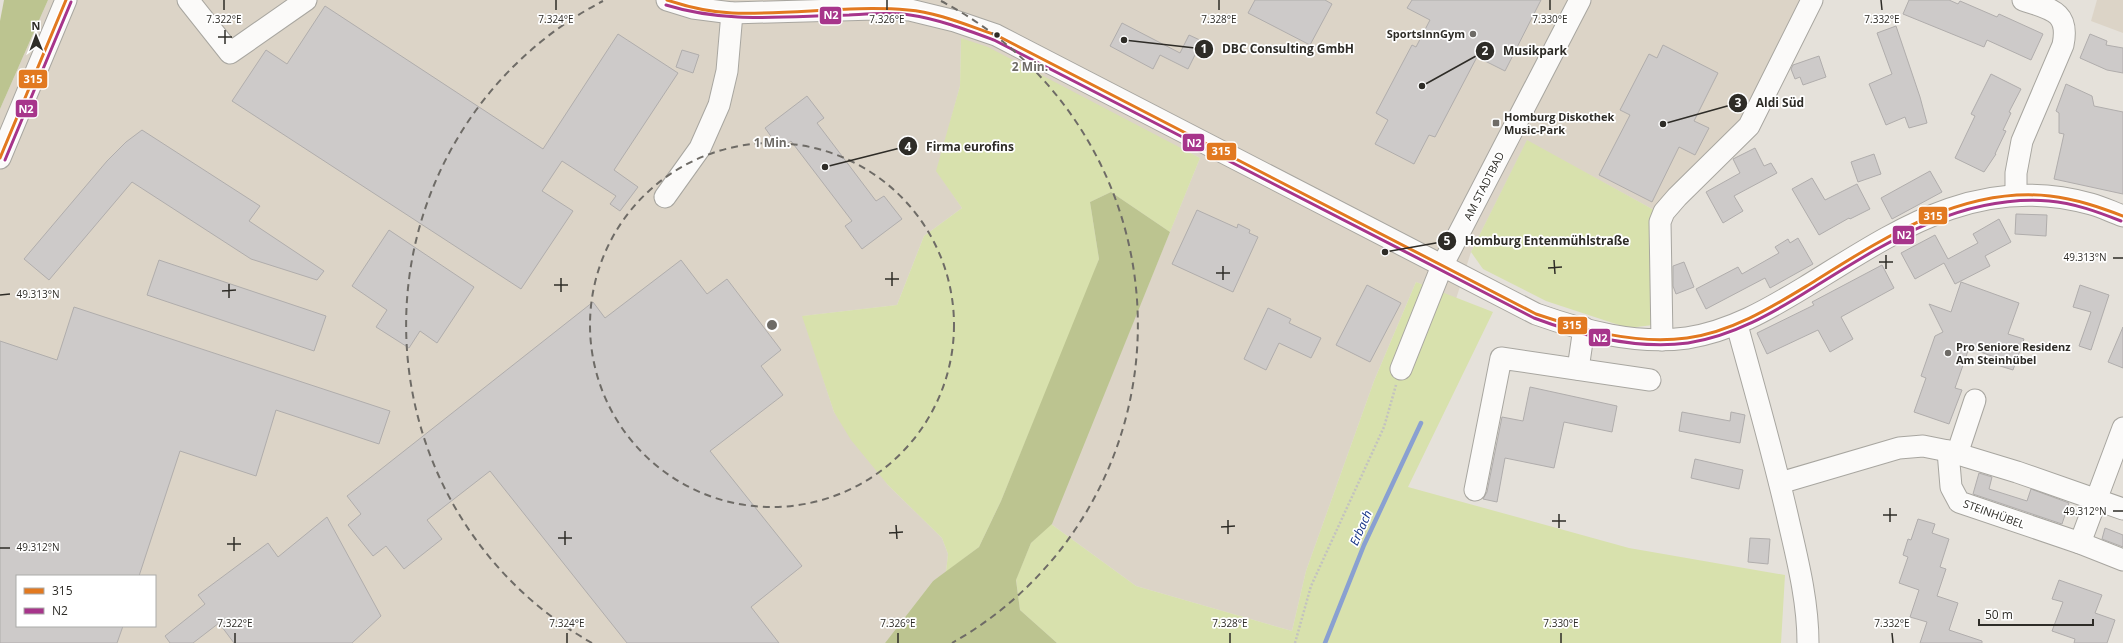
<svg xmlns="http://www.w3.org/2000/svg" width="2123" height="643" font-family="'Open Sans',sans-serif">
<style>
.built{fill:#dcd4c7;fill-rule:evenodd}
.green{fill:#d8e1ad}
.forest{fill:#bcc490}
.lines{fill:none;stroke-linecap:round;stroke-linejoin:round}
.stream{stroke:#89a0d1;stroke-width:4.5}
.building{fill:#cdcac9;stroke:#b0adac}
.minor-casing{stroke:#a8a6a0;stroke-width:23}
.path{stroke:#c3c2c0;stroke-width:2.5;stroke-dasharray:2 2;stroke-linecap:butt}
.minor{stroke:#fbfaf9;stroke-width:21}
.bus-1-casing{stroke:#fff;stroke-width:6}
.bus-2-casing{stroke:#fff;stroke-width:6}
.bus-1{stroke:#e27920;stroke-width:3}
.bus-2{stroke:#a7358b;stroke-width:3}
.ticks{fill:none;stroke:#2e2c27;stroke-width:1.5}
.ring{fill:none;stroke:#6e6b66;stroke-width:2;stroke-dasharray:7 5}
.poi-dot{fill:#6e6b66;stroke:#fff;stroke-width:1.5}
.bus-dot{fill:#2e2c27;stroke:#fff;stroke-width:1.5}
.labels{text-anchor:middle;stroke-width:3.5;stroke-linejoin:round;paint-order:stroke}
.poi-label{font-size:11px;font-weight:bold;fill:#2e2c27;stroke:#fff;text-anchor:start}
.street-label{font-size:11px;fill:#2e2c27;stroke:#fff}
.water-label{font-size:12px;font-style:italic;fill:#102f84;stroke:#fff}
.ticks-label{font-size:10px;text-anchor:middle;fill:#2e2c27;stroke:#fff;stroke-width:3.5;stroke-linejoin:round;paint-order:stroke}
.centre{fill:#6e6b66;stroke:#fff;stroke-width:2}
.ring-label{font-size:12px;text-anchor:middle;font-weight:bold;fill:#6e6b66;stroke:#fff;stroke-width:3.5;stroke-linejoin:round;paint-order:stroke}
.leader{fill:none;stroke:#2e2c27;stroke-width:1.5}
.callout-dot{fill:#2e2c27;stroke:#fff;stroke-width:1.5}
.mark-label{font-size:12px;text-anchor:middle;font-weight:bold;fill:#fff}
.callout-label{font-size:12px;text-anchor:middle;font-weight:bold;fill:#2e2c27;stroke:#fff;stroke-width:3.5;stroke-linejoin:round;paint-order:stroke}
.line-badge{stroke:#fff;stroke-width:1.5}
.badge-label{font-size:11px;text-anchor:middle;font-weight:bold;fill:#fff}
</style>
<rect width="100%" height="100%" fill="#e5e1da"/>
<!-- built -->
<g class="built">
<path d="M48,0h1753l-61,121 -86,89 -127,-69 -56,111 -15,47 -40,-17 -42,99 -68,190 -14,60 -156,-45 -85,-62 149,-366 -239,-120 -1,48 -23,85 25,37 -38,28 -27,69 -94,11 31,96 54,73 54,53 6,16 -2,18 -13,9 -48,62h-885v-534zM17,576h138v50h-138z"/>
<polygon points="2097,0 2123,0 2123,33 2091,21"/>
</g>
<!-- green -->
<g class="green">
<polygon points="961,38 988,47 1200,158 1170,232 1111,192 1090,202 1099,259 1087,292 1001,501 979,547 946,572 948,554 942,538 888,485 851,440 834,412 802,316 897,305 924,236 962,208 936,171 960,86"/>
<polygon points="1527,140 1654,210 1653,325 1628,328 1546,301 1483,269 1471,252"/>
<polygon points="1416,282 1493,312 1408,487 1629,548 1785,575 1781,643 1057,643 1020,610 1016,579 1031,543 1051,524 1136,586 1292,631 1306,571 1374,381"/>
</g>
<!-- forest -->
<g class="forest">
<polygon points="4,0 48,0 0,109 0,21"/>
<polygon points="1111,192 1170,232 1052,524 1031,543 1016,580 1020,610 1057,643 885,643 933,581 979,547 1001,501 1099,259 1090,202"/>
</g>
<g class="lines">
<!-- stream -->
<polyline class="stream" points="1325,643 1364,545 1421,423"/>
</g>
<!-- building -->
<g class="building">
<polygon points="1255,0 1325,0 1332,4 1310,45 1248,13"/>
<polygon points="1412,0 1541,0 1505,71 1477,57 1435,137 1429,135 1414,164 1375,144 1388,120 1376,113 1412,45 1416,47 1430,20 1407,8"/>
<polygon points="1909,0 1949,0 1958,4 1960,1 1997,17 1999,14 2043,34 2031,60 1987,40 1984,47 1903,14"/>
<polygon points="325,6 543,149 618,34 678,73 614,170 638,187 620,211 610,204 616,196 562,161 542,191 573,211 521,289 232,101 266,50 287,64"/>
<polygon points="1122,23 1180,53 1189,35 1202,41 1188,69 1160,55 1153,69 1110,46"/>
<polygon points="1896,26 1920,97 1927,123 1909,128 1905,117 1886,125 1869,84 1892,74 1877,33"/>
<polygon points="2090,34 2107,41 2106,45 2123,48 2123,73 2107,70 2080,58"/>
<polygon points="1663,45 1718,73 1694,121 1709,128 1695,155 1679,147 1652,202 1599,175 1630,115 1620,110 1649,54 1657,58"/>
<polygon points="682,50 699,55 693,73 676,67"/>
<polygon points="1819,56 1826,77 1803,85 1800,77 1795,79 1791,69 1793,65"/>
<polygon points="1991,74 2021,89 2009,112 2011,113 2003,130 2006,131 1995,154 1996,154 1984,172 1955,158 1975,116 1971,114"/>
<polygon points="2066,84 2092,96 2094,106 2123,112 2123,194 2054,179 2064,134 2059,133 2059,113 2056,111"/>
<polygon points="807,96 824,118 817,123 876,201 884,196 902,219 862,249 845,226 852,221 791,141 780,149 765,128"/>
<polygon points="142,130 260,206 249,221 324,271 317,280 251,259 132,182 49,280 24,259 107,161 126,142"/>
<polygon points="1755,148 1764,166 1771,163 1777,173 1734,196 1743,211 1723,223 1706,192 1740,173 1733,159"/>
<polygon points="1874,154 1881,174 1858,182 1851,162"/>
<polygon points="1930,171 1942,192 1892,219 1881,198"/>
<polygon points="1812,178 1825,200 1857,184 1870,209 1850,219 1849,218 1819,235 1792,189"/>
<polygon points="1197,210 1237,228 1238,224 1250,230 1249,233 1258,237 1233,292 1172,264"/>
<polygon points="2016,214 2047,215 2046,236 2015,234"/>
<polygon points="1999,219 2011,242 1985,256 1990,266 1955,284 1944,263 1915,279 1901,253 1935,235 1948,259 1978,243 1973,234"/>
<polygon points="389,230 474,287 437,343 420,331 409,348 376,327 387,310 352,286"/>
<polygon points="1798,238 1813,264 1770,288 1765,278 1706,309 1696,289 1738,267 1742,274 1779,253 1775,247 1788,239 1790,243"/>
<polygon points="159,260 326,316 314,351 147,295"/>
<polygon points="681,260 707,294 727,279 781,350 761,366 783,395 710,451 802,566 751,607 779,643 627,643 490,471 427,520 442,539 404,569 386,546 373,556 348,525 361,514 347,496 593,302 605,318"/>
<polygon points="1684,262 1694,287 1676,294 1673,286 1673,266"/>
<polygon points="1882,265 1894,288 1841,317 1853,339 1830,352 1818,330 1767,354 1757,333 1814,305 1812,302"/>
<polygon points="1961,282 2019,303 2008,334 2024,339 2013,370 1997,365 2000,359 1969,348 1955,388 1962,390 1949,424 1914,412 1926,378 1921,376 1935,336 1943,332 1929,304 1951,312"/>
<polygon points="1367,285 1401,303 1370,362 1336,345"/>
<polygon points="2080,285 2109,295 2091,350 2079,346 2091,312 2073,307"/>
<polygon points="74,307 390,411 379,444 276,410 256,476 180,451 139,576 17,576 17,626 123,626 117,643 0,643 0,341 57,360"/>
<polygon points="1268,308 1291,319 1289,323 1321,338 1311,358 1279,343 1266,370 1244,359"/>
<polygon points="2123,327 2123,368 2108,362"/>
<polygon points="1530,387 1617,406 1612,432 1564,422 1554,468 1505,458 1497,502 1483,499 1487,492 1502,417 1523,421"/>
<polygon points="1682,412 1730,421 1731,412 1745,415 1740,443 1679,431"/>
<polygon points="1695,459 1743,470 1739,489 1691,478"/>
<polygon points="1979,473 1992,477 1989,489 2027,501 2031,489 2069,503 2062,524 1973,494"/>
<polygon points="327,517 381,616 352,643 234,643 219,623 193,643 170,643 165,636 205,604 198,595 268,543 278,557"/>
<polygon points="1918,519 1935,524 1932,533 1949,539 1940,567 1946,569 1937,596 1958,603 1949,630 1982,641 1982,643 1920,643 1927,622 1910,617 1919,590 1899,583 1908,557 1903,555 1908,539 1911,540"/>
<polygon points="2105,528 2123,535 2123,547 2102,539"/>
<polygon points="1750,538 1770,539 1768,564 1748,562"/>
<polygon points="2059,580 2102,595 2095,613 2115,620 2107,643 2074,643 2075,639 2052,631 2063,602 2052,599"/>
</g>
<g class="lines">
<defs>
<g id="minor">
<polyline points="188,0 230,53 306,0"/>
<path d="M667,0l26,8 39,5 143,-4 35,1 45,11 41,14 540,279c48,17 100,31 151,24 44,-7 80,-28 118,-51 91,-56 173,-115 286,-83 11,3 21,8 32,12"/>
<polyline points="0,158 66,0"/>
<path d="M2016,195v-22l6,-32 41,-96c7,-34 -13,-36 -40,-45"/>
<polyline points="665,197 700,148 719,105 727,71 732,13"/>
<path d="M1737,325c18,66 37,131 52,198 9,39 19,79 19,120"/>
<polyline points="1662,340 1660,222 1664,212 1677,197 1749,126 1812,0"/>
<polyline points="1401,369 1442,266 1580,0"/>
<polyline points="1578,369 1584,328"/>
<polyline points="1948,451 1951,487 1959,502 2080,543 2123,560"/>
<polyline points="1957,454 1975,400"/>
<polyline points="1780,483 1899,448 1923,446 1948,451 2017,472 2123,509"/>
<polyline points="1475,490 1501,358 1650,380"/>
<polyline points="2080,543 2123,428"/>
</g>
</defs>
<!-- minor casing -->
<use href="#minor" class="minor-casing"/>
<!-- path -->
<polyline class="path" points="1295,643 1311,586 1384,427 1396,385"/>
<!-- minor -->
<use href="#minor" class="minor"/>
<defs>
<g id="bus-1">
<path d="M667,0c21,7 43,12 65,13 59,2 118,-8 176,-3 29,2 61,16 88,25l540,279c48,16 99,31 151,24 45,-6 85,-31 123,-54 72,-45 151,-98 240,-88 26,3 49,11 73,20"/>
<polyline points="0,158 66,0"/>
</g>
<g id="bus-2">
<path d="M666,5c61,19 120,11 183,10 20,-1 41,-3 61,0 28,4 57,15 84,25l540,278c48,18 102,32 154,25 45,-7 85,-30 123,-54 73,-45 148,-95 238,-88 25,2 49,11 72,20"/>
<polyline points="5,160 71,2"/>
</g>
</defs>
<!-- bus-1 casing -->
<use href="#bus-1" class="bus-1-casing"/>
<!-- bus-2 casing -->
<use href="#bus-2" class="bus-2-casing"/>
<!-- bus-1 -->
<use href="#bus-1" class="bus-1"/>
<!-- bus-2 -->
<use href="#bus-2" class="bus-2"/>
</g>
<!-- ticks -->
<path class="ticks" d="M224,0v10M556,0v10M887,0v10M1219,0v10M1550,0v10M1881,0l1,10M225,30v14M218,37h14M1886,255v14M2113,258h10M1554,260l1,14M1879,262h14M1223,266v14M1548,268l14,-1M892,272v14M1216,273h14M561,278v14M885,279h14M229,284v14M554,285h14M222,291l14,-1M0,295l10,-1M1890,508v14M2113,511h10M1559,514v14M1883,515h14M1228,520v14M1552,521h14M896,525l1,14M1221,527l14,-1M565,531v14M889,533l14,-1M234,537v14M558,538h14M227,544h14M0,548h10M235,633v10M567,633v10M898,633v10M1230,633v10M1561,633v10M1892,633l1,10"/>
<!-- distance rings -->
<g class="ring">
<circle cx="772" cy="325" r="182"/>
<path d="M592 643A365 365 0 0 1 603 1M941 1A365 365 0 0 1 952 643"/>
</g>
<!-- markers -->
<g class="poi-dot">
<circle cx="1473" cy="34" r="4"/>
<rect x="1492" y="119" width="8" height="8" rx="2"/>
<circle cx="1948" cy="353" r="4"/>
</g>
<circle class="bus-dot" cx="997" cy="35" r="3.5"/>
<g class="labels">
<!-- poi labels -->
<g class="poi-label">
<text x="1465" y="38" text-anchor="end">SportsInnGym</text>
<text x="1504" y="121">Homburg Diskothek<tspan x="1504" dy="13">Music-Park</tspan></text>
<text x="1956" y="351">Pro Seniore Residenz<tspan x="1956" dy="13">Am Steinhübel</tspan></text>
</g>
<!-- street labels -->
<g class="street-label">
<text transform="translate(1484 186) rotate(-63)" y="4">AM STADTBAD</text>
<text transform="translate(1994 514) rotate(20)" y="4">STEINHÜBEL</text>
</g>
<!-- water labels -->
<g class="water-label">
<text transform="translate(1361 528) rotate(-66)" y="4">Erbach</text>
</g>
</g>
<g class="ticks-label">
<text x="224" y="23">7.322°E</text>
<text x="556" y="23">7.324°E</text>
<text x="887" y="23">7.326°E</text>
<text x="1219" y="23">7.328°E</text>
<text x="1550" y="23">7.330°E</text>
<text x="1882" y="23">7.332°E</text>
<text x="2085" y="261">49.313°N</text>
<text x="38" y="298">49.313°N</text>
<text x="2085" y="515">49.312°N</text>
<text x="38" y="551">49.312°N</text>
<text x="235" y="627">7.322°E</text>
<text x="567" y="627">7.324°E</text>
<text x="898" y="627">7.326°E</text>
<text x="1230" y="627">7.328°E</text>
<text x="1561" y="627">7.330°E</text>
<text x="1892" y="627">7.332°E</text>
</g>
<circle cx="772" cy="325" r="6" class="centre"/>
<g class="ring-label">
<text x="1030" y="71">2 Min.</text>
<text x="772" y="147">1 Min.</text>
</g>
<!-- callouts -->
<path class="leader" d="M1124 40L1204 49M1422 86L1485 51M1663 124L1738 103M825 167L908 146M1385 252L1447 241"/>
<g class="callout-dot">
<circle cx="1124" cy="40" r="4"/>
<circle cx="1422" cy="86" r="4"/>
<circle cx="1663" cy="124" r="4"/>
<circle cx="825" cy="167" r="4"/>
<circle cx="1385" cy="252" r="4"/>
<circle cx="1204" cy="49" r="10"/>
<circle cx="1485" cy="51" r="10"/>
<circle cx="1738" cy="103" r="10"/>
<circle cx="908" cy="146" r="10"/>
<circle cx="1447" cy="241" r="10"/>
</g>
<g class="mark-label">
<text x="1204" y="53">1</text>
<text x="1485" y="55">2</text>
<text x="1738" y="107">3</text>
<text x="908" y="151">4</text>
<text x="1447" y="245">5</text>
</g>
<g class="callout-label">
<text x="1288" y="53">DBC Consulting GmbH</text>
<text x="1535" y="55">Musikpark</text>
<text x="1780" y="107">Aldi Süd</text>
<text x="970" y="151">Firma eurofins</text>
<text x="1547" y="245">Homburg Entenmühlstraße</text>
</g>
<g class="line-badge">
<rect x="819" y="6" width="23" height="19" rx="4" fill="#a7358b"/>
<rect x="18" y="69" width="30" height="20" rx="4" fill="#e27920"/>
<rect x="15" y="99" width="23" height="19" rx="4" fill="#a7358b"/>
<rect x="1182" y="133" width="23" height="19" rx="4" fill="#a7358b"/>
<rect x="1206" y="142" width="31" height="19" rx="4" fill="#e27920"/>
<rect x="1918" y="206" width="30" height="19" rx="4" fill="#e27920"/>
<rect x="1892" y="225" width="23" height="20" rx="4" fill="#a7358b"/>
<rect x="1557" y="316" width="31" height="19" rx="4" fill="#e27920"/>
<rect x="1588" y="328" width="23" height="19" rx="4" fill="#a7358b"/>
</g>
<g class="badge-label">
<text x="831" y="19">N2</text>
<text x="33" y="83">315</text>
<text x="26" y="113">N2</text>
<text x="1194" y="147">N2</text>
<text x="1221" y="155">315</text>
<text x="1933" y="220">315</text>
<text x="1904" y="239">N2</text>
<text x="1572" y="329">315</text>
<text x="1600" y="342">N2</text>
</g>
<!-- legend -->
<rect x="16" y="575" width="140" height="52" fill="#ffffff" stroke="#ababa9"/>
<rect x="24" y="588" width="20" height="6" fill="#e27920" stroke="#ababa9"/>
<text x="52" y="595" font-size="12" fill="#2e2c27">315</text>
<rect x="24" y="608" width="20" height="6" fill="#a7358b" stroke="#ababa9"/>
<text x="52" y="615" font-size="12" fill="#2e2c27">N2</text>
<!-- north arrow -->
<g transform="translate(36 36) rotate(359)" stroke="#ffffff" stroke-width="3" paint-order="stroke">
<path d="M0-3L7 15L0 10L-7 15Z" fill="#2e2c27"/>
<text y="-6" font-size="11" font-weight="bold" text-anchor="middle" fill="#2e2c27">N</text>
</g>
<!-- scale -->
<path d="M1979 619v6h114v-6" fill="none" stroke="#2e2c27" stroke-width="2"/>
<text x="1985" y="619" font-size="12" fill="#2e2c27" stroke="#ffffff" stroke-width="3" paint-order="stroke">50 m</text>
</svg>
